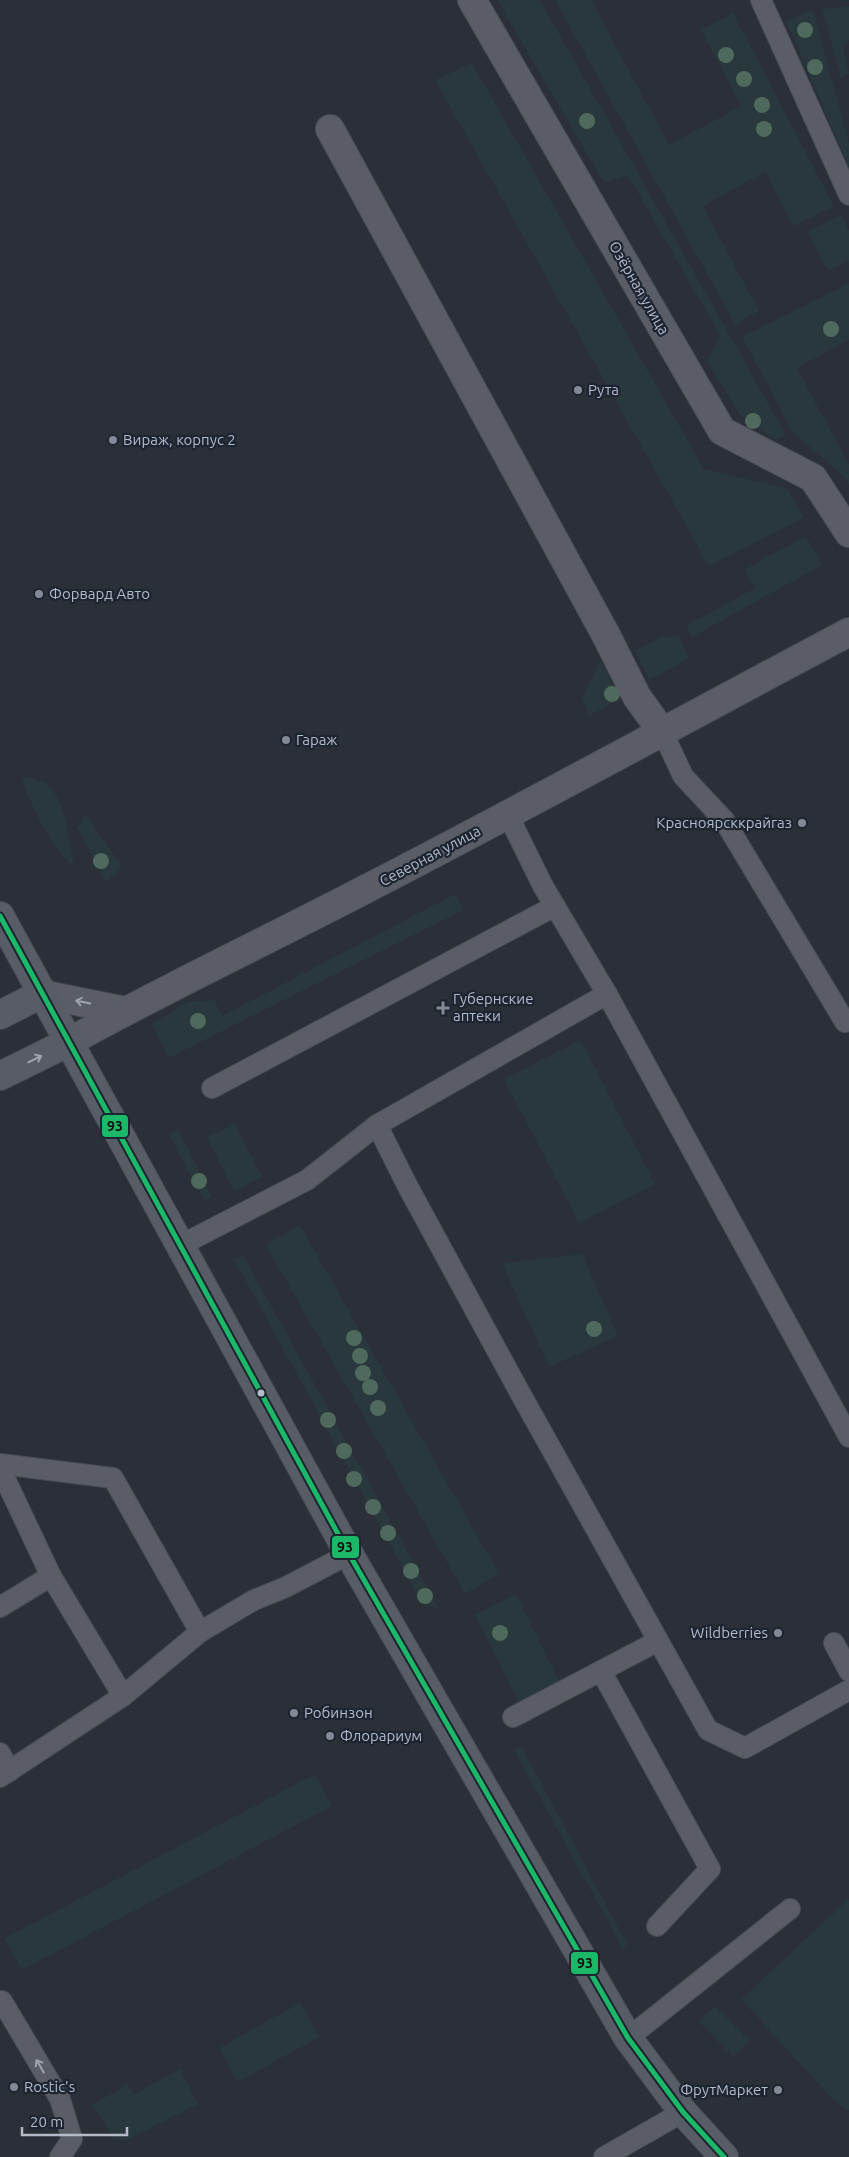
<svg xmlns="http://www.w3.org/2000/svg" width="849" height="2157" font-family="Ubuntu,sans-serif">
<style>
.green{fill:#28383d}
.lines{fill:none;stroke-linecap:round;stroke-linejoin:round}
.lane-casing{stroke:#484b52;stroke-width:22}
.street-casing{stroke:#484b52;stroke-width:30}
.secondary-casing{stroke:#484b52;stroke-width:30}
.lane{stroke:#5a5d65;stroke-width:20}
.street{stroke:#5a5d65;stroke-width:28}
.secondary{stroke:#585c64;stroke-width:28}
.bus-1-casing{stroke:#1d2432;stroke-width:9}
.bus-1{stroke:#1ab867;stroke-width:5}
.tree{fill:#4f695c}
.oneway{stroke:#9ea3af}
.oneway2{stroke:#9da2af}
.poi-dot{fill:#848995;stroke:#1d2432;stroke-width:2}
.bus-dot{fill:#b4bac8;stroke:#1d2432;stroke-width:2}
.labels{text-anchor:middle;stroke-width:4.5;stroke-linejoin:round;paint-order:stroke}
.street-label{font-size:15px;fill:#b4bac8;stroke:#1d2432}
.poi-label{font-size:15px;fill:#b4bac8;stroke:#1d2432;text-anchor:start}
.line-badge{stroke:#1d2432;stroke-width:2}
.pale-badge-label{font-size:14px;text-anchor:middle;font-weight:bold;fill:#111}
</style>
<rect width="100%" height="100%" fill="#2b2f37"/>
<!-- green -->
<g class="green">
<polygon points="497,0 540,0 786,435 776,440 739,414 707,361 721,337 633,184 628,175 604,183"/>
<polygon points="555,0 591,0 669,145 741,106 701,30 733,13 834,206 794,226 765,172 703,206 759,311 735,324"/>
<polygon points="849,6 849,40 844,44 844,54 849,73 841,79 822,9"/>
<polygon points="813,10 849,144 849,167 786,21"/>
<polygon points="472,63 704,469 787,488 803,518 709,566 435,80"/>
<polygon points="841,215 849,231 849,261 828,271 808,231"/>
<polygon points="849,283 849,340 797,368 849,465 849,485 844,477 792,431 742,337"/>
<polygon points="806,536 822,565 692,637 686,626 755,588 745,569"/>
<polygon points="678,636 690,658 649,680 635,651 661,637"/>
<polygon points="601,660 620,699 590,715 582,698"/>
<path d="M25,776c11,3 20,5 27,14 14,14 19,58 22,78 -27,-28 -37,-51 -52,-87z"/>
<polygon points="86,814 122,867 106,882 78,828"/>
<polygon points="455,894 463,910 169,1058 152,1024 188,1002 214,1000 222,1016"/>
<polygon points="581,1040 655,1184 579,1223 504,1079"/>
<polygon points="235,1124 262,1177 234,1191 207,1137"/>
<polygon points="178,1129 211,1194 211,1198 205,1200 201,1195 169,1135"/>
<polygon points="300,1225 499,1574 465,1594 266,1245"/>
<polygon points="582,1254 618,1336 549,1367 502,1263"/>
<polygon points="243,1255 439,1609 422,1603 234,1259"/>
<polygon points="516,1594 561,1685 521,1706 475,1615"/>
<polygon points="522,1747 627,1944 623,1949 514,1750"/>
<polygon points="315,1774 332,1806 22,1970 5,1938"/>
<polygon points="849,1899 849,2111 834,2101 741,1999"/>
<polygon points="300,2003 319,2037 238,2082 219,2048"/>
<polygon points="715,2006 749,2041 733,2057 699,2022"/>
<polygon points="180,2069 198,2104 127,2140 114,2139 92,2104 128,2085 134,2094"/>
</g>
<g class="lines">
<defs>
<g id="lane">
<polyline points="761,0 849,195"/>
<polyline points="663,733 683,776 724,820 845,1022"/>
<polyline points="508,815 543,886 607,994 849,1437"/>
<polyline points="212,1088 555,906"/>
<polyline points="377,1125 407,1185 519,1391 708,1730 745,1748 849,1690"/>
<polyline points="181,1245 307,1180 377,1125 607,994"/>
<polyline points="0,1464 113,1478 200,1632"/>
<polyline points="0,1468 51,1576 123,1696 200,1632 254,1600 286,1587 349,1554"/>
<polyline points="0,1607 51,1576"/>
<polyline points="834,1643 849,1671"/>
<polyline points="601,1671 710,1869 657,1926"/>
<polyline points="513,1717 658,1641"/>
<polyline points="0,1753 10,1771"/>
<polyline points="0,1777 123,1696"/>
<polyline points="0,2002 2,2001 60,2099 72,2139 60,2157"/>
<polyline points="628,2038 790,1909"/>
<polyline points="604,2157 683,2112"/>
</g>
<g id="street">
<polyline points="472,0 722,431 813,478 849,533"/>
<polyline points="330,129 607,637 637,697 663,733"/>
<polyline points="41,994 125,1011"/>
<path d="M69,1042c97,-54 197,-101 295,-152 163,-84 323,-172 485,-258"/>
</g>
<g id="secondary">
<polyline points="0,916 349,1554 628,2038 683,2112 724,2157"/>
<polyline points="0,1015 41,994"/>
<polyline points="0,1076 69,1042"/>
</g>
</defs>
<!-- lane casing -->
<use href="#lane" class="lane-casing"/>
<!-- street casing -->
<use href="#street" class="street-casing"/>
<!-- secondary casing -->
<use href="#secondary" class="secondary-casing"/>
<!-- lane -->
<use href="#lane" class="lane"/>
<!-- street -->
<use href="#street" class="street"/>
<!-- secondary -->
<use href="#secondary" class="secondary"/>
<defs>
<polyline id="bus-1" points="0,916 349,1554 628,2038 683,2112 724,2157"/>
</defs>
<!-- bus-1 casing -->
<use href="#bus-1" class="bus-1-casing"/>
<!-- bus-1 -->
<use href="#bus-1" class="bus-1"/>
</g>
<!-- trees -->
<g class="tree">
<circle cx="805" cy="30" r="8"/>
<circle cx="726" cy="55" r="8"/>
<circle cx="815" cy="67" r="8"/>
<circle cx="744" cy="79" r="8"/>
<circle cx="762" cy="105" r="8"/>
<circle cx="587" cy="121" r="8"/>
<circle cx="764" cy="129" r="8"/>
<circle cx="831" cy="329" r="8"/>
<circle cx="753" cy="421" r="8"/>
<circle cx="612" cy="694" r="8"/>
<circle cx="101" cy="861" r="8"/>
<circle cx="198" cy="1021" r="8"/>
<circle cx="199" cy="1181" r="8"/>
<circle cx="594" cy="1329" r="8"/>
<circle cx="354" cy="1338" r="8"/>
<circle cx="360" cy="1356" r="8"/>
<circle cx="363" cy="1373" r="8"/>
<circle cx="370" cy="1387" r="8"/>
<circle cx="378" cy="1408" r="8"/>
<circle cx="328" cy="1420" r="8"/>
<circle cx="344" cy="1451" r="8"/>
<circle cx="354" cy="1479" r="8"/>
<circle cx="373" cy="1507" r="8"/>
<circle cx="388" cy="1533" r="8"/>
<circle cx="411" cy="1571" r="8"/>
<circle cx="425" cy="1596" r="8"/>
<circle cx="500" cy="1633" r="8"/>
</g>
<!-- one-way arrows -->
<defs><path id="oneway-shaft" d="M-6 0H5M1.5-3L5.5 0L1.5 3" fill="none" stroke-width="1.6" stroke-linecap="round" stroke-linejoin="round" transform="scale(1.25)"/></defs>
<g class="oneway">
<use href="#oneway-shaft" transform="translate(83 1002) rotate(-169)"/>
<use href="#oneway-shaft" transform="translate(40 2066) rotate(-120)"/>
</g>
<use class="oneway2" href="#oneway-shaft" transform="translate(35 1059) rotate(-26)"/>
<!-- markers -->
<g class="poi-dot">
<circle cx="578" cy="390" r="5"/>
<circle cx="113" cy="440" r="5"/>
<circle cx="39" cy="594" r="5"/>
<circle cx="286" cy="740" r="5"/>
<circle cx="802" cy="823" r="5"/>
<path d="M440.5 1000.5h5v5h5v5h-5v5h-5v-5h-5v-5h5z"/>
<circle cx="778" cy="1633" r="5"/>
<circle cx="294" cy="1713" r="5"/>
<circle cx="330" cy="1736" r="5"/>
<circle cx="14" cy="2087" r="5"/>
<circle cx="778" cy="2090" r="5"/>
</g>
<circle class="bus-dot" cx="261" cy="1393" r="4.5"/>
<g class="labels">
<!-- street labels -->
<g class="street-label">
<text transform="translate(639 288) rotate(60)" y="5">Озёрная улица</text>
<text transform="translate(430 856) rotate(-28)" y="5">Северная улица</text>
</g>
<!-- poi labels -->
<g class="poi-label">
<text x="588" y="395">Рута</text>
<text x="123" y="445">Вираж, корпус 2</text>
<text x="49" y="599">Форвард Авто</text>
<text x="296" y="745">Гараж</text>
<text x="792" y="828" text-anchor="end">Красноярсккрайгаз</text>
<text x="453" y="1004">Губернские<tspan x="453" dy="17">аптеки</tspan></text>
<text x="768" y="1638" text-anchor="end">Wildberries</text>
<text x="304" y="1718">Робинзон</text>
<text x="340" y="1741">Флорариум</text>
<text x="24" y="2092">Rostic's</text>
<text x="768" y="2095" text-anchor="end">ФрутМаркет</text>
</g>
</g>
<g class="line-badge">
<rect x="101" y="1114" width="28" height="24" rx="5" fill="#1ab867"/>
<rect x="331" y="1535" width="29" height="24" rx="5" fill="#1ab867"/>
<rect x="570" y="1951" width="29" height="24" rx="5" fill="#1ab867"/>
</g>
<g class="pale-badge-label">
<text x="115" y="1131">93</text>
<text x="345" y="1552">93</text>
<text x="585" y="1968">93</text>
</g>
<!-- scale -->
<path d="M22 2127v8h105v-8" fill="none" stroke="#b4bac8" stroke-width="2.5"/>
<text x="30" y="2127" font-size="15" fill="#b4bac8" stroke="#1d2432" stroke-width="4" paint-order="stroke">20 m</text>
</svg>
